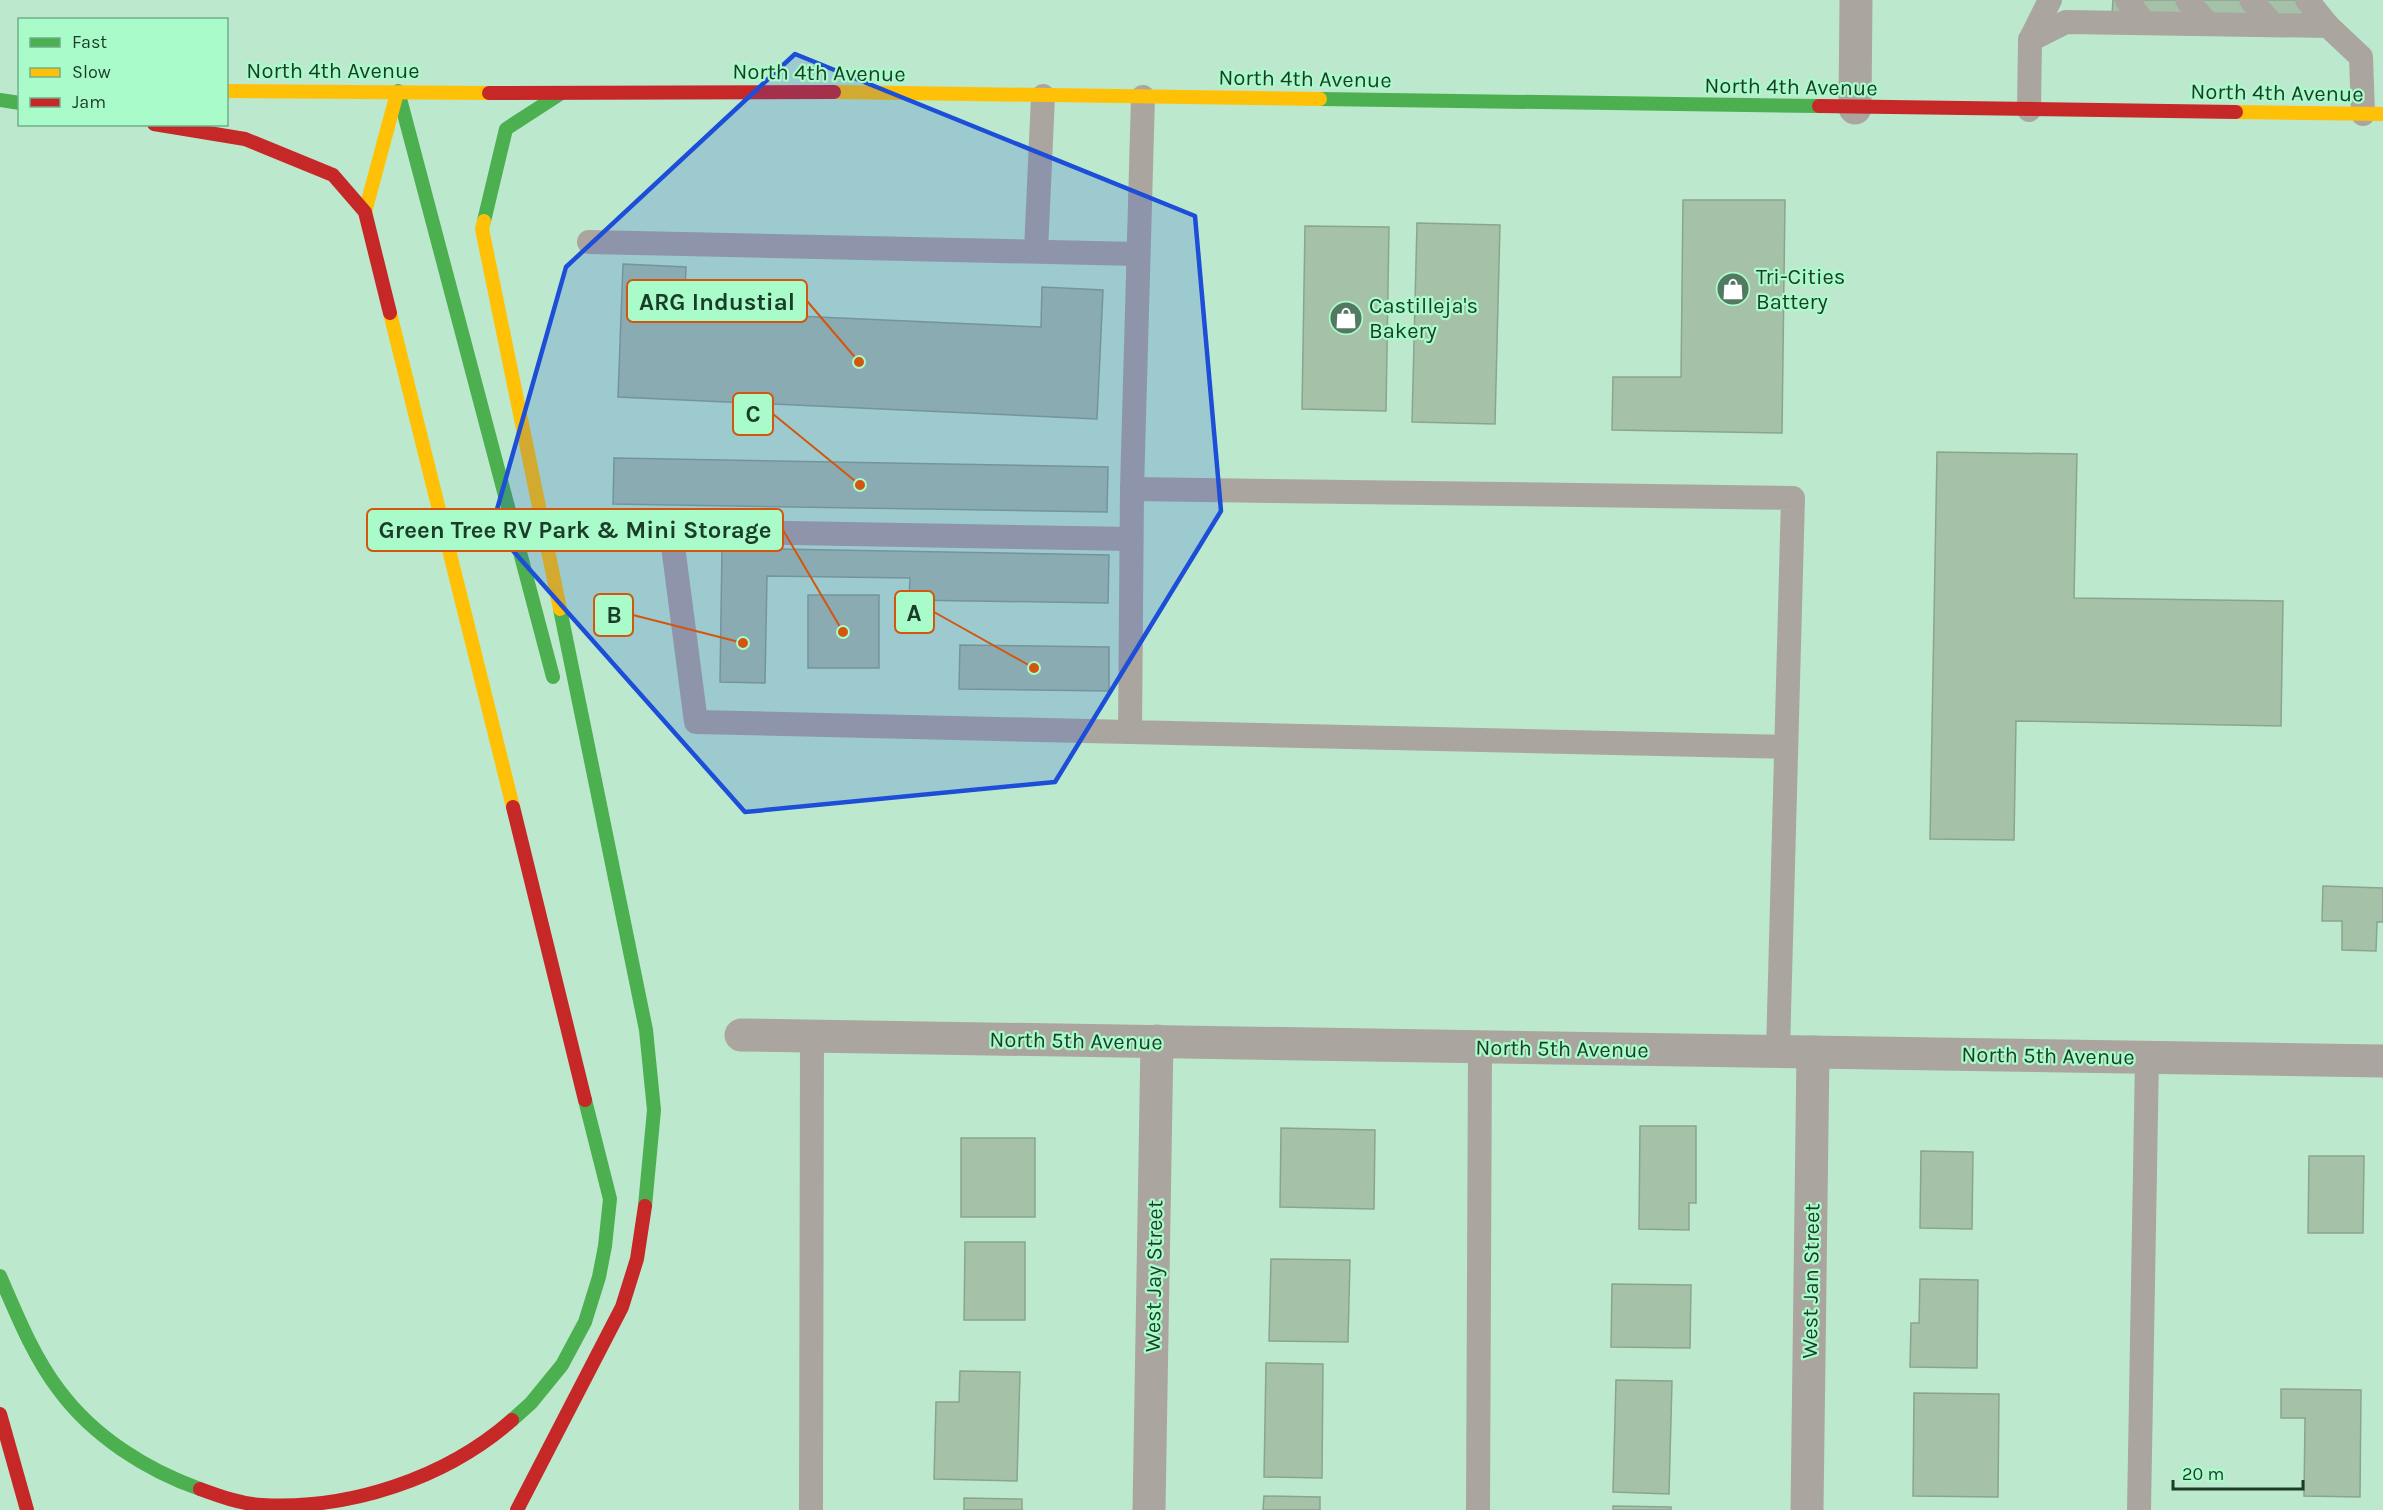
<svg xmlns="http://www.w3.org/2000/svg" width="2383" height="1510" font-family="Karla,sans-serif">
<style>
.building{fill:#a5c2a8;stroke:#89a68d;stroke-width:1.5}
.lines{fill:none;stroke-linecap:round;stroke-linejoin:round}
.lane{stroke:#aaa69f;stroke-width:24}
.street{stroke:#aaa69f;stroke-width:33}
.fast{stroke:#4caf50;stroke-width:14}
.slow{stroke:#ffc107;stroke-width:14}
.jam{stroke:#c62828;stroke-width:14}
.marked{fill:#1d4ed8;fill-opacity:0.2;stroke:#1d4ed8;stroke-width:4.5;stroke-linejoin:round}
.labels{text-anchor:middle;stroke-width:4.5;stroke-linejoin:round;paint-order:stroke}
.street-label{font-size:22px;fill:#1a3c28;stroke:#a9fcc9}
.poi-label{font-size:22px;fill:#1a3c28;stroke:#a9fcc9;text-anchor:start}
.leader{fill:none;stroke:#d3560f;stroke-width:2}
.callout-dot{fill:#d3560f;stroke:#a9fcc9;stroke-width:2}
.callout{fill:#a9fcc9;stroke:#d3560f;stroke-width:2}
.callout-label{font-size:24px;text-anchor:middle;font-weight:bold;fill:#1a3c28}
</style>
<rect width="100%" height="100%" fill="#bce9cd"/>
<!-- building -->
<g class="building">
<polygon points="2113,0 2309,0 2309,17 2112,15"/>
<polygon points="1683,200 1785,200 1782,433 1612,430 1613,377 1681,377"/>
<polygon points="1417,223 1500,225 1495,424 1412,422"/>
<polygon points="1305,226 1389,227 1386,411 1302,409"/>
<polygon points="623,264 686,267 684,311 1041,327 1042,287 1103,290 1097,419 618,397"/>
<polygon points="1937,452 2077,454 2074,598 2283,601 2281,726 2016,721 2014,840 1930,839"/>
<polygon points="614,458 1108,467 1107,512 613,504"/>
<polygon points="722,548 1109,555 1108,603 909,600 910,578 767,576 765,683 720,682"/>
<rect x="808" y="595" width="71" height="73"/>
<polygon points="960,645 1109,647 1109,691 959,689"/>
<polygon points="2323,886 2383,888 2383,922 2377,922 2376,951 2342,950 2342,921 2322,921"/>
<polygon points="1640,1126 1696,1126 1696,1203 1689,1203 1689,1230 1639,1229"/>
<polygon points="1281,1128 1375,1130 1374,1209 1280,1207"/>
<rect x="961" y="1138" width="74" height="79"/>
<polygon points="1921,1151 1973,1152 1972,1229 1920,1228"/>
<polygon points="2309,1156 2364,1156 2363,1233 2308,1233"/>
<polygon points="965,1242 1025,1242 1025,1320 964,1320"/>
<polygon points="1271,1259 1350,1260 1348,1342 1269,1341"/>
<polygon points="1920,1279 1978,1280 1977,1368 1910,1367 1911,1323 1919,1323"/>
<polygon points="1612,1284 1691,1285 1690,1348 1611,1347"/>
<polygon points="1266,1363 1323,1364 1322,1478 1264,1477"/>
<polygon points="960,1371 1020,1372 1017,1481 934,1479 936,1402 959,1402"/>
<polygon points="1616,1380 1672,1381 1669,1494 1613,1492"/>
<polygon points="2281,1389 2361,1390 2360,1497 2304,1496 2305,1418 2281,1418"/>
<polygon points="1914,1393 1999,1394 1998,1497 1913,1496"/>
<polygon points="1264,1496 1320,1497 1320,1510 1263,1510"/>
<polygon points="964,1498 1022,1499 1022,1510 964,1510"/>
<polygon points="1613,1506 1671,1507 1671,1510 1613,1510"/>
</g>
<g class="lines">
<!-- lane -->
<g class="lane">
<polyline points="2127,0 2144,23"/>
<polyline points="2187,0 2208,24"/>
<polyline points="2251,0 2273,25"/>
<polyline points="2307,0 2328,26"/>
<polyline points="2030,40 2050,0"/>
<polyline points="1143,97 1132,489 1130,732 1786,747"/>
<polyline points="2029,110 2030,40 2066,22 2328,26 2361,57 2363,114"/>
<polyline points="589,242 1138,254"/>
<polyline points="1036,251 1043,96"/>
<polyline points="1132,489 1793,498 1778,1051"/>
<polyline points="1130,732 696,722 671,531 1131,539"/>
<polyline points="811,1510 812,1036"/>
<polyline points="1478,1510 1480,1046"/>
<polyline points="2139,1510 2147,1057"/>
</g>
<!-- street -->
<g class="street">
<polyline points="1855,108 1856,0"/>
<polyline points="741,1035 2383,1061"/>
<polyline points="1149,1510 1157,1041"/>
<polyline points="1807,1510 1813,1052"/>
</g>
<!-- fast -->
<g class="fast">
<polyline points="398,91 553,677"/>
<polyline points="1320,99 1819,106"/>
<polyline points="0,100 20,103"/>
<polyline points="484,221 506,129 560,94"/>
<polyline points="560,609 646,1030 654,1110 645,1206"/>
<path d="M0,1276c17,39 33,80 59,114 34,46 87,80 141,99"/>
<polyline points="512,1420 531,1403 562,1365 585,1322 599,1277 605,1246 610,1199 585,1100"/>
</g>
<!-- slow -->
<g class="slow">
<polyline points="226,91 489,93"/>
<polyline points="834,92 1320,99"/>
<polyline points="2236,112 2383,114"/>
<polyline points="365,212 397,93"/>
<polyline points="484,221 482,229 560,609"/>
<polyline points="390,313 513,807"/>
</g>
<!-- jam -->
<g class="jam">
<polyline points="489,93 834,92"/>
<polyline points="1819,106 2236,112"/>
<polyline points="154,124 245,139 333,175 365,212 390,313"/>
<polyline points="513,807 585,1100"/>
<polyline points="0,1414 27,1510"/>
<path d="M200,1489c19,7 41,15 62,16 88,5 184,-27 250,-85"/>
<polyline points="517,1510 622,1307 637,1259 645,1206"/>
</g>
</g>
<!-- marked area -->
<path class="marked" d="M795,54l400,162 26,295 -166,271 -310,30 -253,-285 74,-260z"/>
<!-- icons -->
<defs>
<symbol id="shop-disc" viewBox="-11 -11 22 22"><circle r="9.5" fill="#537962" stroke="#a9fcc9"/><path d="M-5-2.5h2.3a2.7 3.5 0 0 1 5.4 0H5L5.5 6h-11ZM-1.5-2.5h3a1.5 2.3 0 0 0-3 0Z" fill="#fff"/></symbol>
</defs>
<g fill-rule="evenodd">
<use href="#shop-disc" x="1714" y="270" width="38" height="38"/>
<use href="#shop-disc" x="1327" y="299" width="38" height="38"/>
</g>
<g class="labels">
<!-- street labels -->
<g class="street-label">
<text x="333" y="78">North 4th Avenue</text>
<text transform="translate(819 72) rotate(1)" y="8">North 4th Avenue</text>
<text transform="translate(1305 78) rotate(1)" y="8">North 4th Avenue</text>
<text transform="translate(1791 86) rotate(1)" y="8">North 4th Avenue</text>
<text transform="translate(2277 92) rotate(1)" y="8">North 4th Avenue</text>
<text transform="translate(1076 1040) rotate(1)" y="8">North 5th Avenue</text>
<text transform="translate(1562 1048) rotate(1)" y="8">North 5th Avenue</text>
<text transform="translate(2048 1055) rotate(1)" y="8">North 5th Avenue</text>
<text transform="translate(1153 1276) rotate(-89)" y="8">West Jay Street</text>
<text transform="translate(1810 1281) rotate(-89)" y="8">West Jan Street</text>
</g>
<!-- poi labels -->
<g class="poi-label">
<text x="1756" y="284">Tri-Cities<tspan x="1756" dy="25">Battery</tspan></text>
<text x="1369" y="313">Castilleja's<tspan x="1369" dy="25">Bakery</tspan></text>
</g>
</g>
<!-- callouts -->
<path class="leader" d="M859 362L807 301M860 485L773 414M843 632L783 530M1034 668L934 612M743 643L633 615"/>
<g class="callout-dot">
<circle cx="859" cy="362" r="6"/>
<circle cx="860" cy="485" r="6"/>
<circle cx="843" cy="632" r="6"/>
<circle cx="1034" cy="668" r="6"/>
<circle cx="743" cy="643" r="6"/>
</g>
<g class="callout">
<rect x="627" y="280" width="180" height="42" rx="6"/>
<rect x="733" y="393" width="40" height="42" rx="6"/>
<rect x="367" y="509" width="416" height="42" rx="6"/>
<rect x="895" y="591" width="39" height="42" rx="6"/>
<rect x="594" y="594" width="39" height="42" rx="6"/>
</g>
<g class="callout-label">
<text x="717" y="310">ARG Industial</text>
<text x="753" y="422">C</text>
<text x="575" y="538">Green Tree RV Park &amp; Mini Storage</text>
<text x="914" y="621">A</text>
<text x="614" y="623">B</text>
</g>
<!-- legend -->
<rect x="18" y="18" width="210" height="108" fill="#a9fcc9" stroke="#70af89" stroke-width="1.5"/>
<rect x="30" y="38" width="30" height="9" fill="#4caf50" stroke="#70af89" stroke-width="1.5"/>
<text x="72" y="48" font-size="18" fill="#1a3c28">Fast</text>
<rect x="30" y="68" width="30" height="9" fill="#ffc107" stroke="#70af89" stroke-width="1.5"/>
<text x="72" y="78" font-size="18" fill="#1a3c28">Slow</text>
<rect x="30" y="98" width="30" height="9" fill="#c62828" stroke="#70af89" stroke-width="1.5"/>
<text x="72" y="108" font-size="18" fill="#1a3c28">Jam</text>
<!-- scale -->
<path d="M2173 1480v9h130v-9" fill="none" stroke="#1a3c28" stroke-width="3"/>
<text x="2182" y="1480" font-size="18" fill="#1a3c28" stroke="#a9fcc9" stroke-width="4.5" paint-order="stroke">20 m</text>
</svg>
